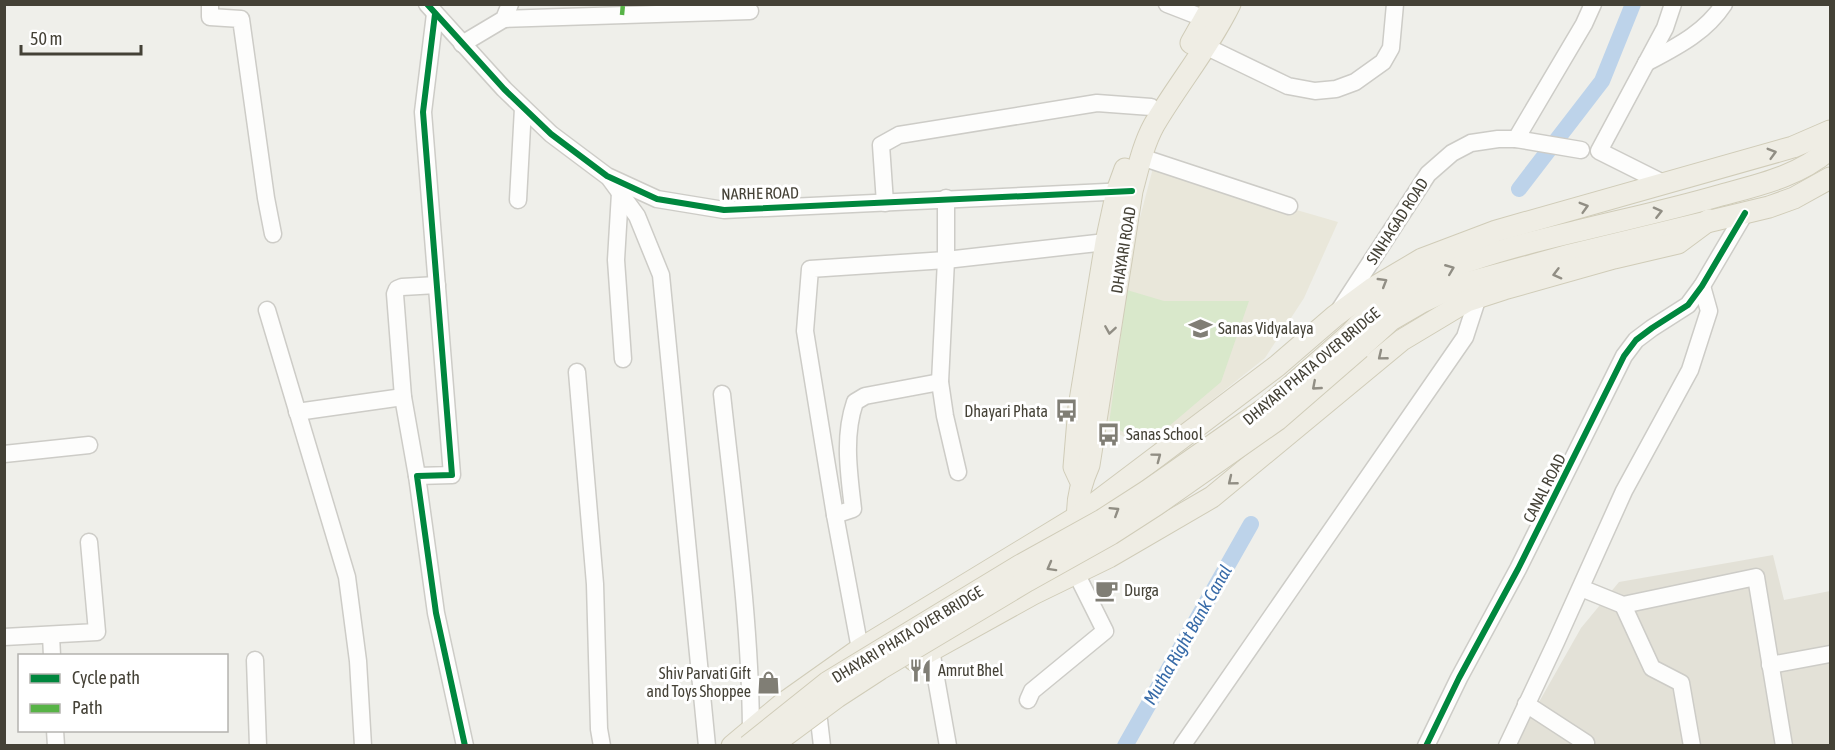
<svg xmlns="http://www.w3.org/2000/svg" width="1835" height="750" font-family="'Asap Condensed',sans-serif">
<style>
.residential{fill:#e3e1d7}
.education{fill:#e9e7da}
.green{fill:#d9e8cb}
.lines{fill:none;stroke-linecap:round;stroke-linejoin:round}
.canal{stroke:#bdd3ea;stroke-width:16}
.minor-casing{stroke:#cdccc7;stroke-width:19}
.major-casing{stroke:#d0ccb8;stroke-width:23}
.minor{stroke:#fdfdfc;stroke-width:16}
.major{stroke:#efede4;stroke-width:21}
.major-bridge-casing{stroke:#d0ccb8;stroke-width:23;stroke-linecap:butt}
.major-bridge{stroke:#efede4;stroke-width:21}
.quiet{stroke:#57b346;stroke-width:4.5;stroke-dasharray:9 4.5;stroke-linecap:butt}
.cycleway-casing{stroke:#fff;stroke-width:10}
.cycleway{stroke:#00873e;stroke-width:6}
.oneway{stroke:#918e84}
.labels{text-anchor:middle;stroke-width:6;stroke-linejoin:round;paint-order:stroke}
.street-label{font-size:16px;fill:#444136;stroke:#fff}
.poi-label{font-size:16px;fill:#444136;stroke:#fff;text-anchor:start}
.water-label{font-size:18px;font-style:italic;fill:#386ba8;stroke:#fff}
</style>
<rect width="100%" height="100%" fill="#efefea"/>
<!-- residential -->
<polygon class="residential" points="1773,555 1784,600 1830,591 1830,745 1514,746 1581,628 1619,582"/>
<!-- education -->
<polygon class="education" points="1153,168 1338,222 1304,298 1265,358 1157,444 1131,440 1102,426 1122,286"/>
<!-- green -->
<polygon class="green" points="1127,290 1164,301 1249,301 1221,382 1155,438 1132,437 1109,424"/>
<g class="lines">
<!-- canal -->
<g class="canal">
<polyline points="1519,189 1602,81 1633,4"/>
<polyline points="1125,746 1251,524"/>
</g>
<defs>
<g id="minor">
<polyline points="210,4 210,17 241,19 266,198 273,234"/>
<polyline points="427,4 504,89 551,134 607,176 657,199 724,210 1127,191"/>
<polyline points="1167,4 1216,23"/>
<polyline points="435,14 423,112 452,475 417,476 436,613 465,746"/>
<polyline points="504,19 750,11"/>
<polyline points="462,44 504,19 510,4"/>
<polyline points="1205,46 1288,86 1315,91 1336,89 1355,82 1383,62 1391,48 1395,4"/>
<path d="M1646,63c30,-16 59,-30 78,-59"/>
<polyline points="1516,139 1584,24 1593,4"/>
<polyline points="1141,157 1289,206"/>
<polyline points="610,179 637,216 661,275 707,746"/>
<polyline points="1665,184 1599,151 1665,28 1673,4"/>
<polyline points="620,193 616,260 623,359"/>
<polyline points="946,198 946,260 940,382 945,416 958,472"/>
<polyline points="518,200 523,108"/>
<polyline points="885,203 881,145 899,135 1097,103 1151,107"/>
<polyline points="1340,309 1428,174 1452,153 1471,143 1498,139 1516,139 1581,150"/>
<polyline points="267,310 347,577 358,661 363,746"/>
<polyline points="577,372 595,584 599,729 602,746"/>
<path d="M722,394c12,112 28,223 29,335"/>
<polyline points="297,412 403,397"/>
<polyline points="4,454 89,445"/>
<polyline points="417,476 403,397 395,294 397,289 402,287 437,285"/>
<path d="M835,515l18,-6c-4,-36 -10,-72 2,-107l10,-6 75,-14"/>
<polyline points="1581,588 1623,605 1756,577 1784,746"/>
<polyline points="1623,605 1652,668 1681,683 1692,746"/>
<polyline points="51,635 52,656"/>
<polyline points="4,637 97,632 89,542"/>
<polyline points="931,650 948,746"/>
<polyline points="865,658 860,649 835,515 805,331 810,269 946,260 1106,242"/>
<polyline points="255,660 258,746"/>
<polyline points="1770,665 1830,654"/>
<polyline points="1028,700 1032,691 1105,631 1076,573"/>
<polyline points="1526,704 1586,743"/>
<polyline points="819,720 822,746"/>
<polyline points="55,730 56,746"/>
<polyline points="1182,746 1465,337 1478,297"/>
<polyline points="1426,746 1459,678 1518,569 1624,356 1636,340 1652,328 1688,305 1702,286 1745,213"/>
<polyline points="1507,746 1556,642 1624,491 1690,370 1709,311 1702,286"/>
</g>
<g id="major">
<polyline points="1191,43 1213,4"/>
<path d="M1349,335c55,-64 154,-86 233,-105 45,-11 91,-21 136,-34 40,-11 80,-19 112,-47"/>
<polyline points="1360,348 1391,320 1422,302 1456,286 1570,255 1769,207 1794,198 1830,178"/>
<polyline points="1081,482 1074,467 1079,407 1106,242 1117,191 1125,169"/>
<path d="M1079,525c-4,-19 2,-42 10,-60l43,-274c6,-22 11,-46 22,-66 24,-41 55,-78 76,-121"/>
<polyline points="914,660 1033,594 1109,557 1212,497 1402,340 1467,301 1504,289 1614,258 1678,243 1709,220"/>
<polyline points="732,746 781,705 860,649 1077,517 1277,366 1335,316 1373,288 1422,259 1496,231 1793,147 1830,131"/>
</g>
</defs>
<!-- minor casing -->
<use href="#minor" class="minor-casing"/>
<!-- major casing -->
<use href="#major" class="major-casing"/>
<!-- minor -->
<use href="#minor" class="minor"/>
<!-- major -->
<use href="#major" class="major"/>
<defs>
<g id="major-bridge">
<polyline points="748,746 828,682 1019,566 1102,520 1147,491 1267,407 1349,335"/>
<polyline points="771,746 837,697 880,669 1027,581 1111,534 1156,505 1277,420 1360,348"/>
</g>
</defs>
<!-- major-bridge casing -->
<use href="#major-bridge" class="major-bridge-casing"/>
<!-- major-bridge -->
<use href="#major-bridge" class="major-bridge"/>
<!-- quiet -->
<polyline class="quiet" points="622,15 623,4"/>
<defs>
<g id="cycleway">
<polyline points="427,4 504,89 551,134 607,176 657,199 724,210 1132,191"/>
<polyline points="435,14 423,112 452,475 417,476 436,613 465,746"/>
<polyline points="1426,746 1459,678 1518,569 1624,356 1636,340 1652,328 1688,305 1702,286 1745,213"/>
</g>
</defs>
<!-- cycleway casing -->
<use href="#cycleway" class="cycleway-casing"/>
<!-- cycleway -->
<use href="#cycleway" class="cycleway"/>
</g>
<!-- one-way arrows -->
<defs><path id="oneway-chevron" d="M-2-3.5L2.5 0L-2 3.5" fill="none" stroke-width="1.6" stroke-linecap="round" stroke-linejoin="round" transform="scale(1.5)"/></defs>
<g class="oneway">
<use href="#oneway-chevron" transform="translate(1772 153) rotate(-16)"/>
<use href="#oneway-chevron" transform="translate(1584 207) rotate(-16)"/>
<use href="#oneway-chevron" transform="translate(1658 212) rotate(-14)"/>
<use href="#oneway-chevron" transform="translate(1450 269) rotate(-22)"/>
<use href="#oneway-chevron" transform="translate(1557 274) rotate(165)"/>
<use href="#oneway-chevron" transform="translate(1383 282) rotate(-31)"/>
<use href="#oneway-chevron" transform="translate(1110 330) rotate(99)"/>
<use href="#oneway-chevron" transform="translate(1382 356) rotate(141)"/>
<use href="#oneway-chevron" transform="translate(1316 386) rotate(139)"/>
<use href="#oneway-chevron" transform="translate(1157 457) rotate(-37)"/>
<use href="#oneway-chevron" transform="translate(1232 481) rotate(141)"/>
<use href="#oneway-chevron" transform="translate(1115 511) rotate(-32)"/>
<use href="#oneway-chevron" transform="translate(1051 567) rotate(151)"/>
</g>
<!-- icons -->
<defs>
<symbol id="school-bare" viewBox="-9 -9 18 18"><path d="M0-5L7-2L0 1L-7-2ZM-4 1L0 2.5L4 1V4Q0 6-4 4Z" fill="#807e75" stroke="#fff" stroke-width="2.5" paint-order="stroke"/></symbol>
<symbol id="bus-bare" viewBox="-9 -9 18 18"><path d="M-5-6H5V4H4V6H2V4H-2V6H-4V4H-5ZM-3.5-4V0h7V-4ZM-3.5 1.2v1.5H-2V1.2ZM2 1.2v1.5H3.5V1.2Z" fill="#807e75" stroke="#fff" stroke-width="2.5" paint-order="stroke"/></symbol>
<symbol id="cafe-bare" viewBox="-9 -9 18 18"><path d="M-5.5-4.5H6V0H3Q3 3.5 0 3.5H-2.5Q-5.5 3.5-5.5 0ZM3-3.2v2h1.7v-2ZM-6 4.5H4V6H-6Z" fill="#807e75" stroke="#fff" stroke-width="2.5" paint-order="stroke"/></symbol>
<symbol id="restaurant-bare" viewBox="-9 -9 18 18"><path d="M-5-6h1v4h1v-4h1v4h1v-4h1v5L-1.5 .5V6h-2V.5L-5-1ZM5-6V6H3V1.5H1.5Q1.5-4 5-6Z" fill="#807e75" stroke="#fff" stroke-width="2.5" paint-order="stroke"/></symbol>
<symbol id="shop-bare" viewBox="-9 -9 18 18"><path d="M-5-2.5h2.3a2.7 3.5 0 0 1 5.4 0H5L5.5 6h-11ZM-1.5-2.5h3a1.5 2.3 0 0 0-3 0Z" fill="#807e75" stroke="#fff" stroke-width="2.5" paint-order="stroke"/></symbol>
</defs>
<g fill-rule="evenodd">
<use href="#school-bare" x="1184" y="312" width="33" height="33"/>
<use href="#bus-bare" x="1050" y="394" width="33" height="33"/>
<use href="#bus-bare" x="1092" y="418" width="33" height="33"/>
<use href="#cafe-bare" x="1090" y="574" width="33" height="33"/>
<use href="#restaurant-bare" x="904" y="654" width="33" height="33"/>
<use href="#shop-bare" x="752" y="666" width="33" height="33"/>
</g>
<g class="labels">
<!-- street labels -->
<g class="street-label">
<text transform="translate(760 193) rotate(-1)" y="6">NARHE ROAD</text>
<text transform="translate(1397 221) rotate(-57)" y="6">SINHAGAD ROAD</text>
<text transform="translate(1123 250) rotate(-81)" y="6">DHAYARI ROAD</text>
<text transform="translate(1311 366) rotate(-40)" y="6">DHAYARI PHATA OVER BRIDGE</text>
<text transform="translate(1544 488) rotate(-63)" y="6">CANAL ROAD</text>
<text transform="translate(907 634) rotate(-31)" y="6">DHAYARI PHATA OVER BRIDGE</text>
</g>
<!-- poi labels -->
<g class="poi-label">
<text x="1218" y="334">Sanas Vidyalaya</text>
<text x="1048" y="417" text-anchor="end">Dhayari Phata</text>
<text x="1126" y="440">Sanas School</text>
<text x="1124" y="596">Durga</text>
<text x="938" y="676">Amrut Bhel</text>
<text x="751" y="679" text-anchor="end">Shiv Parvati Gift<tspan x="751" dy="18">and Toys Shoppee</tspan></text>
</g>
<!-- water labels -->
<g class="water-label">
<text transform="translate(1188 635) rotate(-60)" y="6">Mutha Right Bank Canal</text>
</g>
</g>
<!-- border -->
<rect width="1835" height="750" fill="none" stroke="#444136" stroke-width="12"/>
<!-- legend -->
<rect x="18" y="654" width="210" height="78" fill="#ffffff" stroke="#b4b3af" stroke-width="1.5"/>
<rect x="30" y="674" width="30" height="9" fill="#00873e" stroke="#b4b3af" stroke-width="1.5"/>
<text x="72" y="684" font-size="18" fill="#444136">Cycle path</text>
<rect x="30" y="704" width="30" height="9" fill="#57b346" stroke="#b4b3af" stroke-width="1.5"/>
<text x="72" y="714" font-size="18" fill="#444136">Path</text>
<!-- scale -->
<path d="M21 45v9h120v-9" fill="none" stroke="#444136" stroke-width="3"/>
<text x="30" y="45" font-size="18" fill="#444136" stroke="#ffffff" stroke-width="4.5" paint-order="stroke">50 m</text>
</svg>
